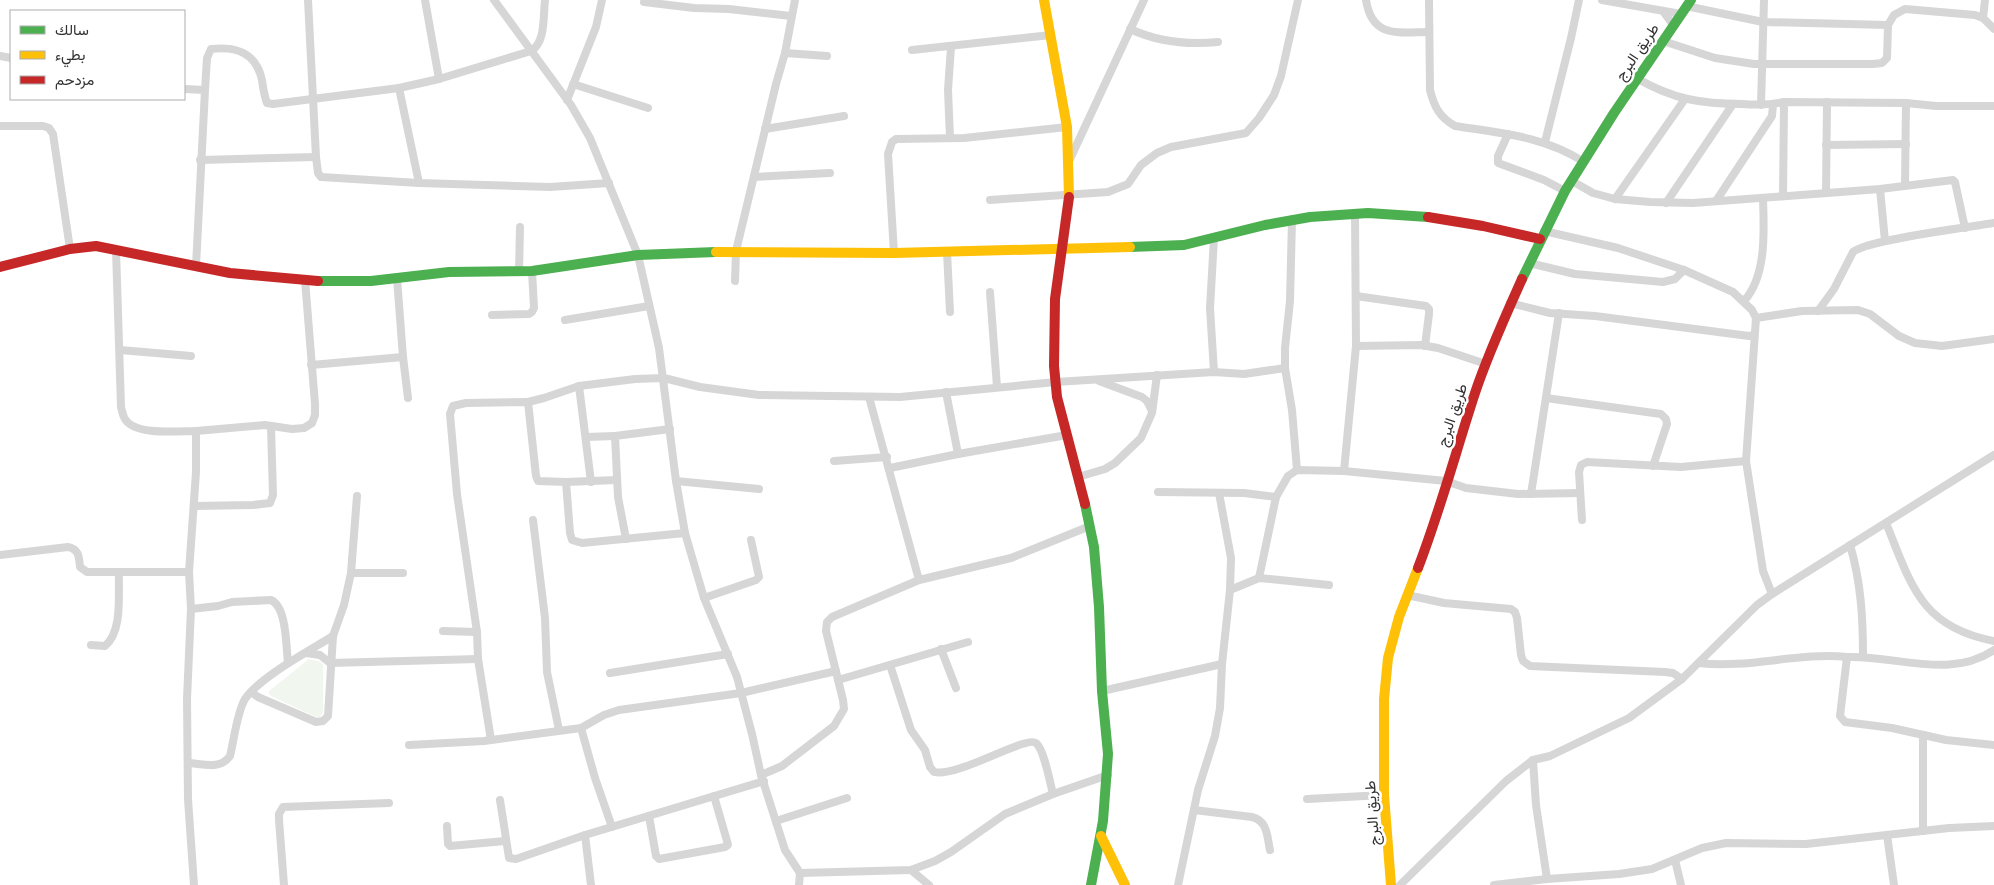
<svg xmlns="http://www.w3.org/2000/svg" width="1994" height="885" font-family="Jost,Vazirmatn,sans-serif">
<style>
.green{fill:#f1f6ee}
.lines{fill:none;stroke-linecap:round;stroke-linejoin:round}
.street{stroke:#d6d6d6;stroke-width:8}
.fast{stroke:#4caf50;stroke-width:10}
.slow{stroke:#ffc107;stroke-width:10}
.jam{stroke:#c62828;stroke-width:10}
.labels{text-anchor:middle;stroke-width:5;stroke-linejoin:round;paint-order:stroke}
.street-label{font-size:15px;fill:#323232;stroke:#fff}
</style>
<rect width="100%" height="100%" fill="#fff"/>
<!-- green -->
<polygon class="green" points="309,659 321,662 323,665 323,712 320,717 316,717 271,696 268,692"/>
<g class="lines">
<!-- street -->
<g class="street">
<polyline points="308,0 316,157 318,173 321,177 419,183 550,187 609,183"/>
<polyline points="425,0 439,79"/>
<polyline points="494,0 571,105 590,138 638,255 659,348 676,481 685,533 704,598 737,677 752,734 761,775 785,850 800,873 799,885"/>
<path d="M1366,0c6,39 33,32 63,32"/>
<path d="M1429,0l1,90c4,16 9,27 25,36 45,7 89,10 129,36"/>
<polyline points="1602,0 1681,14"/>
<polyline points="644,2 694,8 729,9 791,16"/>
<polyline points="1663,11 1673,25"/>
<polyline points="1983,18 1985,0"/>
<polyline points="1888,25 1894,15 1905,9 1975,15 1983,18 1994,29"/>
<path d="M1130,29c28,13 57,16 88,13"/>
<polyline points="1663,41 1715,58 1754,64 1873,64 1882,63 1887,58 1888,25 1763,22 1686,6"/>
<polyline points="912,50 1051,35"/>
<polyline points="785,53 827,56"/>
<polyline points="0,56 11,58"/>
<path d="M1638,79c35,20 63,25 104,25 14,1 28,1 42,-2l122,1 30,3h58"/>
<polyline points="573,84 648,108"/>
<polyline points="399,88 419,183"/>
<polyline points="184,89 205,90 196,266"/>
<path d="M205,90l2,-32 4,-9c26,-3 45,4 51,31 1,8 2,15 5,23l6,1 126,-16 40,-9 92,-28c15,-9 12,-35 14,-51"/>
<polyline points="567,100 596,27 602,0"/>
<polyline points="1761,105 1764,0"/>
<polyline points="0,126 43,126 49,128 53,134 70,249"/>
<polyline points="765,129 844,116"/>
<polyline points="1508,134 1498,156 1498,163 1544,180 1565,191"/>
<polyline points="950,138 948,90 951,47"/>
<polyline points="1545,142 1571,38 1579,0"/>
<polyline points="1826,145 1906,144"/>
<polyline points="1070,159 1144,0"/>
<polyline points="200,160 316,157"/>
<polyline points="754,177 830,173"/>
<polyline points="1572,181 1593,193 1615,199 1650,202 1693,203 1880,189 1953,180 1955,182 1965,228"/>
<polyline points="1905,185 1906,103"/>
<polyline points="1880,189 1885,241"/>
<polyline points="1826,193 1827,102"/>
<polyline points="1783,196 1784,102"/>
<polyline points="1615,199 1685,99"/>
<polyline points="990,200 1108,192 1128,184 1141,165 1157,153 1171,147 1246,133 1259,118 1274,95 1281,76 1298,0"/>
<polyline points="1716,201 1772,116 1773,105"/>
<polyline points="1666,203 1733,104"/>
<polyline points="1544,231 1618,248 1684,270 1733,292 1752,310 1756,318 1746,461 1763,571 1772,594"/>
<path d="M116,250l5,157c1,4 2,9 4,12 10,17 54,12 71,12v41l-7,100 2,37 -4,90 1,100 6,86"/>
<polyline points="947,252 950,312"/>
<polyline points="894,253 888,154 892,142 896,139 964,138 1067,127"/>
<polyline points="1529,263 1575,274 1663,282 1675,279 1684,270"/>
<polyline points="519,272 520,227"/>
<polyline points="397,278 403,357"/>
<polyline points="735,281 736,251 776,84 785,53 795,0"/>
<polyline points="990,292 997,387"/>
<polyline points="1356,296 1426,306 1429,309 1429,314 1425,346"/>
<path d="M1744,301c23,-25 20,-71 19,-103"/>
<polyline points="1510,303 1550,313 1595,316 1749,336 1754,335"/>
<path d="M1818,311l16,-22 19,-37c13,-12 117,-25 141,-29"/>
<polyline points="492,315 529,314 532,312 534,308 532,271"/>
<polyline points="1756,318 1802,311 1858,310 1870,314 1899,336 1915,343 1942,346 1994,339"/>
<polyline points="565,320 649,306"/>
<polyline points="1356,346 1421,345 1438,348 1486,364"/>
<polyline points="120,350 191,356"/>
<polyline points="311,365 403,357 408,398"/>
<polyline points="1285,368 1285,348 1290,301 1292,220"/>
<polyline points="1214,372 1210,308 1214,238"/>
<polyline points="1099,381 1142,397 1147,401 1152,411"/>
<polyline points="579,386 591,482"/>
<polyline points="946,392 958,454"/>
<polyline points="869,397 919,580"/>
<polyline points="1546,398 1661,414 1666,419 1667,424 1653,466"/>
<polyline points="528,402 544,398 579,386 635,379 664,378 700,387 759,395 900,397 1056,382 1214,372 1244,374 1285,368 1292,410 1297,470"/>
<polyline points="196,431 265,425 292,429 304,428 312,423 315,415 315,404 305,280"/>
<polyline points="586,437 615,436"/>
<polyline points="834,461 887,457"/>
<polyline points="890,468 958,454 1067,435"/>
<polyline points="1344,471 1356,346 1355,214"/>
<polyline points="1078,477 1105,469 1115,463 1141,438 1152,413 1157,375"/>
<polyline points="676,481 759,489"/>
<polyline points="566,482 617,480"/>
<polyline points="1158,492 1244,493 1276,497"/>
<polyline points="1531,494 1559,313"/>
<polyline points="194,506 253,505 270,503 273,495 271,427"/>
<polyline points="533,520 545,618 547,672 559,730"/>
<polyline points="1582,520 1579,472 1581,465 1587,462 1681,467 1746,461"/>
<path d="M1886,523c25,61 34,104 108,118"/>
<polyline points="626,539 618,497 615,436 670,429"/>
<path d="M1850,545c11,37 13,73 13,111"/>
<path d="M0,555l68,-8c11,2 11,10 12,20l7,5h102"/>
<polyline points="351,573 403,573"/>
<polyline points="1259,578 1276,497 1288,476 1297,470 1344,471 1446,481 1466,488 1518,494 1580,493"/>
<polyline points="1230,590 1259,578 1329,585"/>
<polyline points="1407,595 1444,603 1511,609 1515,612 1517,618 1521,655 1523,661 1530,666 1665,672 1673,673 1682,679"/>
<polyline points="704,598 756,580 759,577 751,540"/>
<path d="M191,609l27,-3 14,-4 39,-2c16,7 15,47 17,63"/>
<polyline points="443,631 477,632"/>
<path d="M91,645l14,1c18,-15 13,-51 14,-73"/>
<polyline points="941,649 956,688"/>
<polyline points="306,653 320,655 330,663 478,659"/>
<path d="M1847,657c48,-2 103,23 147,-7"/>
<path d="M1699,663c49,6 100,-11 148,-6l-7,59 5,6 47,6 54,12 48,5"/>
<path d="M890,665l21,65 14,20 5,17 4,5c23,6 92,-37 102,-29 8,6 14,40 17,51"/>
<polyline points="610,673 728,654"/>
<polyline points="838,680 968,642"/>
<polyline points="1102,691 1222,664"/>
<polyline points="251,692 258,697 316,722 323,721 328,716 333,636 344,605 351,573 357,496"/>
<polyline points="581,728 595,778 612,827"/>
<polyline points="491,740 478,659 477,632 457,494 450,414 453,406 466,403 528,402 536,476 538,481 566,482 570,533 572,540 582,543 685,533"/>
<polyline points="409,745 484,741 581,728 604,715 619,710 741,693 836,671"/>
<polyline points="1533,760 1536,805 1547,879"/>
<path d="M188,763c16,1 32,7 42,-7 4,-16 7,-44 15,-57 15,-22 64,-48 88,-63"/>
<polyline points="761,775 782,766 834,726 844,709 843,700 826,631 827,622 832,617 919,580 1011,558 1090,526"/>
<polyline points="1307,799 1384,795"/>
<polyline points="500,800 509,858 516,859 585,835"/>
<path d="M1194,810l58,7c16,4 15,20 18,33"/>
<polyline points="649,816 656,856 659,859 725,847 728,845 727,841 714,796"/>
<polyline points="776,821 847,798"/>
<polyline points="447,826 448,844 450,846 505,841"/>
<polyline points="1923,831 1923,735"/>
<polyline points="1887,835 1894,885"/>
<polyline points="1675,860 1681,885"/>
<polyline points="911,870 929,885"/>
<polyline points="800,873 911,870 935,861 951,852 1005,814 1053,794 1108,775"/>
<polyline points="284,885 279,820 279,814 283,807 389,803"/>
<polyline points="591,885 585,835 764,781"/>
<polyline points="1178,885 1198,790 1215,736 1220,708 1222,664 1230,590 1231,558 1219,493"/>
<polyline points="1400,885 1506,781 1533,760 1550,756 1629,718 1682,679 1757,605 1772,594 1994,455"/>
<polyline points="1494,885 1547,879 1619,874 1652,869 1702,848 1726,843 1806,844 1949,828 1994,826"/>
</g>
<!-- fast -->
<g class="fast">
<polyline points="1130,247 1184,245 1265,225 1310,217 1368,213 1428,217"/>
<polyline points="1522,279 1565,191 1614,113 1691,0"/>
<polyline points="318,281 371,281 449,272 532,271 638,255 716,252"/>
<polyline points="1085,504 1094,547 1099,607 1102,691 1108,754 1103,821 1091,885"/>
</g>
<!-- slow -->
<g class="slow">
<polyline points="1044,0 1067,127 1069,197"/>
<polyline points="716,252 894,253 1130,247"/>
<polyline points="1101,836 1125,885"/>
<polyline points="1391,885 1384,795 1384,699 1388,658 1399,617 1418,568"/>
</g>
<!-- jam -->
<g class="jam">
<polyline points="1069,197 1055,299 1054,366 1057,397 1085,504"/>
<polyline points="1428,217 1483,226 1540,239"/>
<polyline points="0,267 70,249 96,246 230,273 318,281"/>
<path d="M1418,568c22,-57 38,-117 57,-175 13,-39 30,-76 47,-114"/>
</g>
</g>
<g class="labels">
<!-- street labels -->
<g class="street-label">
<text transform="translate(1637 52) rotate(-56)" y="5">طريق البرج</text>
<text transform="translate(1452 415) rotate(-71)" y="5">طريق البرج</text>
<text transform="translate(1372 813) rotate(-94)" y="5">طريق البرج</text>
</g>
</g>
<!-- legend -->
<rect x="10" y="10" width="175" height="90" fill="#ffffff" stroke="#adadad"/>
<rect x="20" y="26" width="25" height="8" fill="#4caf50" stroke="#adadad"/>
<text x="55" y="35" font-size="15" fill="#323232">سالك</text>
<rect x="20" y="51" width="25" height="8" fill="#ffc107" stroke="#adadad"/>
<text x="55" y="60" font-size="15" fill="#323232">بطيء</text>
<rect x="20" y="76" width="25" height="8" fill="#c62828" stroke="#adadad"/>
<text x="55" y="85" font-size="15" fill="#323232">مزدحم</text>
</svg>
